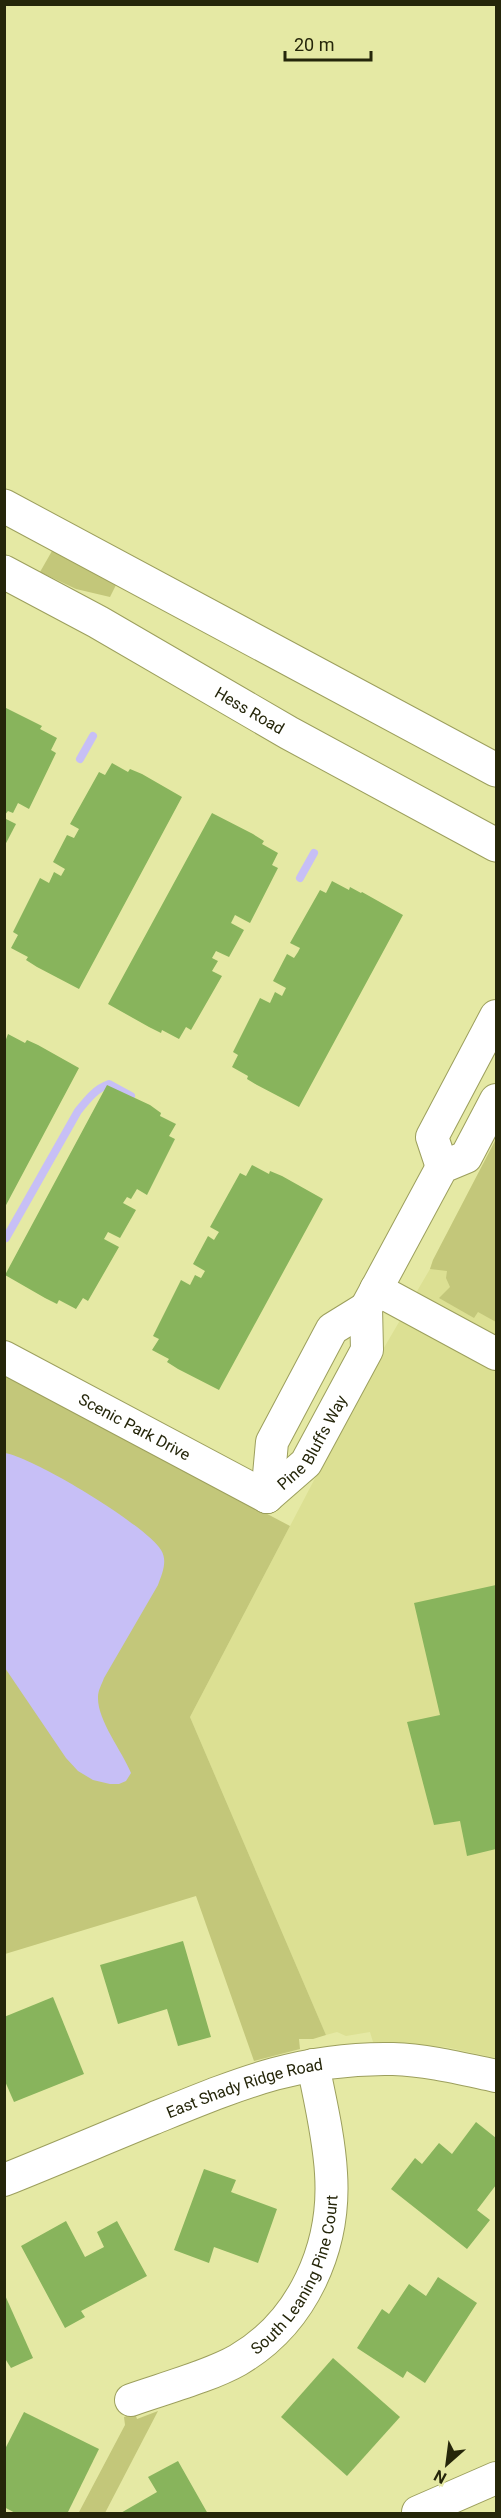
<svg xmlns="http://www.w3.org/2000/svg" width="501" height="2518" font-family="Roboto,sans-serif">
<style>
.built{fill:#dce093}
.green{fill:#c3c77a}
.water{fill:#c7bff6}
.lines{fill:none;stroke-linecap:round;stroke-linejoin:round}
.stream{stroke:#c7bff6;stroke-width:8}
.building{fill:#88b45c}
.street-casing{stroke:#9c9f5d;stroke-width:34}
.secondary-casing{stroke:#9c9f5d;stroke-width:35}
.street{stroke:#fff;stroke-width:32}
.secondary{stroke:#fff;stroke-width:33}
.labels{text-anchor:middle;stroke-width:4.5;stroke-linejoin:round;paint-order:stroke}
.street-label{font-size:16px;fill:#25260a;stroke:#e5e9a4}
</style>
<rect width="100%" height="100%" fill="#e5e9a4"/>
<!-- built -->
<polygon class="built" points="496,1139 496,2058 445,2047 373,2042 370,2032 346,2036 337,2032 326,2035 190,1717 378,1358 430,1269 433,1260"/>
<!-- green -->
<g class="green">
<polygon points="52,551 116,585 110,597 76,589 40,572"/>
<polygon points="496,1139 496,1322 478,1312 474,1318 439,1298 450,1287 446,1278 447,1271 430,1269 433,1260"/>
<polygon points="4,1375 290,1526 190,1717 326,2035 313,2039 299,2039 300,2049 254,2061 196,1896 5,1954"/>
<polygon points="158,2411 105,2513 78,2514 125,2425 124,2417 135,2413 137,2419"/>
</g>
<!-- water -->
<path class="water" d="M4,1453c28,3 143,73 157,97 7,11 1,24 -3,35l-54,93c-2,6 -6,12 -6,19 -1,23 24,54 33,76l-5,8 -7,3h-9l-17,-4 -15,-9 -12,-13 -61,-90z"/>
<g class="lines">
<!-- stream -->
<g class="stream">
<polyline points="80,759 93,736"/>
<polyline points="300,878 314,853"/>
<path d="M6,1238l72,-127c9,-11 17,-22 31,-27l22,12"/>
</g>
</g>
<!-- building -->
<g class="building">
<polygon points="4,707 42,726 40,729 57,738 51,750 56,753 29,809 18,803 13,813 8,811 4,816"/>
<polygon points="112,763 128,772 130,769 142,774 182,797 79,989 37,967 26,960 28,957 11,948 18,935 13,932 40,878 49,883 54,872 61,876 65,869 53,862 67,835 74,838 79,829 70,824 99,772 105,775"/>
<polygon points="212,813 253,834 264,841 262,844 278,853 272,865 278,868 250,923 235,915 231,923 244,930 229,957 216,951 212,958 218,961 212,971 222,976 191,1030 186,1027 179,1039 162,1030 161,1033 149,1027 108,1004"/>
<polygon points="4,818 16,824 4,847"/>
<polygon points="332,881 349,890 350,887 361,893 362,892 403,915 299,1107 257,1085 247,1079 248,1076 232,1067 238,1055 233,1052 260,998 270,1003 275,992 282,996 286,988 273,981 287,954 294,958 298,952 300,948 290,943 320,890 326,893"/>
<polygon points="8,1034 25,1043 27,1040 38,1045 79,1068 5,1207 5,1042"/>
<polygon points="107,1085 150,1105 161,1113 160,1116 176,1124 169,1136 175,1139 147,1195 137,1189 131,1199 127,1197 123,1203 136,1210 120,1238 108,1232 104,1239 119,1247 88,1301 83,1298 76,1309 59,1300 57,1304 45,1298 5,1275"/>
<polygon points="252,1165 269,1174 270,1171 282,1176 323,1199 219,1390 178,1369 167,1362 169,1359 152,1350 159,1339 153,1336 181,1280 190,1285 195,1275 201,1278 205,1271 193,1264 208,1236 214,1240 217,1235 219,1232 210,1227 240,1173 246,1176"/>
<polygon points="496,1585 496,1849 467,1856 460,1821 434,1825 407,1722 440,1715 414,1603"/>
<polygon points="183,1941 211,2037 178,2046 167,2009 118,2024 100,1965"/>
<polygon points="53,1997 84,2074 14,2102 4,2079 4,2017"/>
<polygon points="476,2122 496,2138 496,2185 477,2210 490,2220 467,2249 391,2189 415,2158 422,2164 439,2143 452,2154"/>
<polygon points="204,2169 236,2180 231,2192 277,2209 258,2263 214,2247 209,2263 174,2250"/>
<polygon points="66,2221 85,2257 104,2247 97,2232 117,2221 147,2276 81,2311 85,2317 65,2328 21,2246"/>
<polygon points="438,2277 477,2303 425,2383 407,2371 403,2378 357,2348 382,2309 389,2314 409,2284 426,2296"/>
<polygon points="4,2293 33,2358 11,2368 4,2357"/>
<polygon points="333,2358 400,2417 347,2476 281,2417"/>
<polygon points="24,2412 99,2449 67,2514 17,2514 4,2507 4,2451"/>
<polygon points="178,2461 208,2514 119,2514 157,2492 148,2477"/>
</g>
<g class="lines">
<defs>
<g id="street">
<polyline points="442,1167 432,1137 496,1016"/>
<polyline points="376,1289 496,1354"/>
<path id="s1" d="M4,1357l263,140"/>
<path id="s2" d="M267,1497l39,-34 61,-113 -1,-42 76,-141 24,-10 30,-57"/>
<polyline points="267,1497 272,1442 332,1329 366,1308"/>
<path id="s3" d="M4,2180c50,-20 99,-41 148,-61 84,-34 148,-62 241,-60 35,1 70,10 103,17"/>
<path id="s4" d="M131,2400c31,-11 79,-24 107,-40 65,-38 98,-113 93,-187 -2,-36 -11,-73 -18,-108"/>
<polyline points="418,2512 496,2478"/>
</g>
<g id="secondary">
<polyline points="4,506 496,770"/>
<path id="s5" d="M4,572l94,50 191,111 207,112"/>
</g>
</defs>
<!-- street casing -->
<use href="#street" class="street-casing"/>
<!-- secondary casing -->
<use href="#secondary" class="secondary-casing"/>
<!-- street -->
<use href="#street" class="street"/>
<!-- secondary -->
<use href="#secondary" class="secondary"/>
</g>
<g class="labels">
<!-- street labels -->
<g class="street-label">
<text dy="6" stroke="none"><textPath href="#s5" startOffset="282">Hess Road</textPath></text>
<text dy="6" stroke="none"><textPath href="#s1" startOffset="148">Scenic Park Drive</textPath></text>
<text dy="6" stroke="none"><textPath href="#s2" startOffset="72">Pine Bluffs Way</textPath></text>
<text dy="6" stroke="none"><textPath href="#s3" startOffset="258">East Shady Ridge Road</textPath></text>
<text dy="6" stroke="none"><textPath href="#s4" startOffset="222">South Leaning Pine Court</textPath></text>
</g>
</g>
<!-- border -->
<rect width="501" height="2518" fill="none" stroke="#25260a" stroke-width="12"/>
<!-- north arrow -->
<g transform="translate(447 2464) rotate(208)" stroke="#e5e9a4" stroke-width="4.5" paint-order="stroke">
<path d="M0-4.5L10 22L0 15L-10 22Z" fill="#25260a"/>
<text y="-9" font-size="16" font-weight="bold" text-anchor="middle" fill="#25260a">N</text>
</g>
<!-- scale -->
<path d="M285 51v9h86v-9" fill="none" stroke="#25260a" stroke-width="3"/>
<text x="294" y="51" font-size="18" fill="#25260a" stroke="#e5e9a4" stroke-width="4.5" paint-order="stroke">20 m</text>
</svg>
